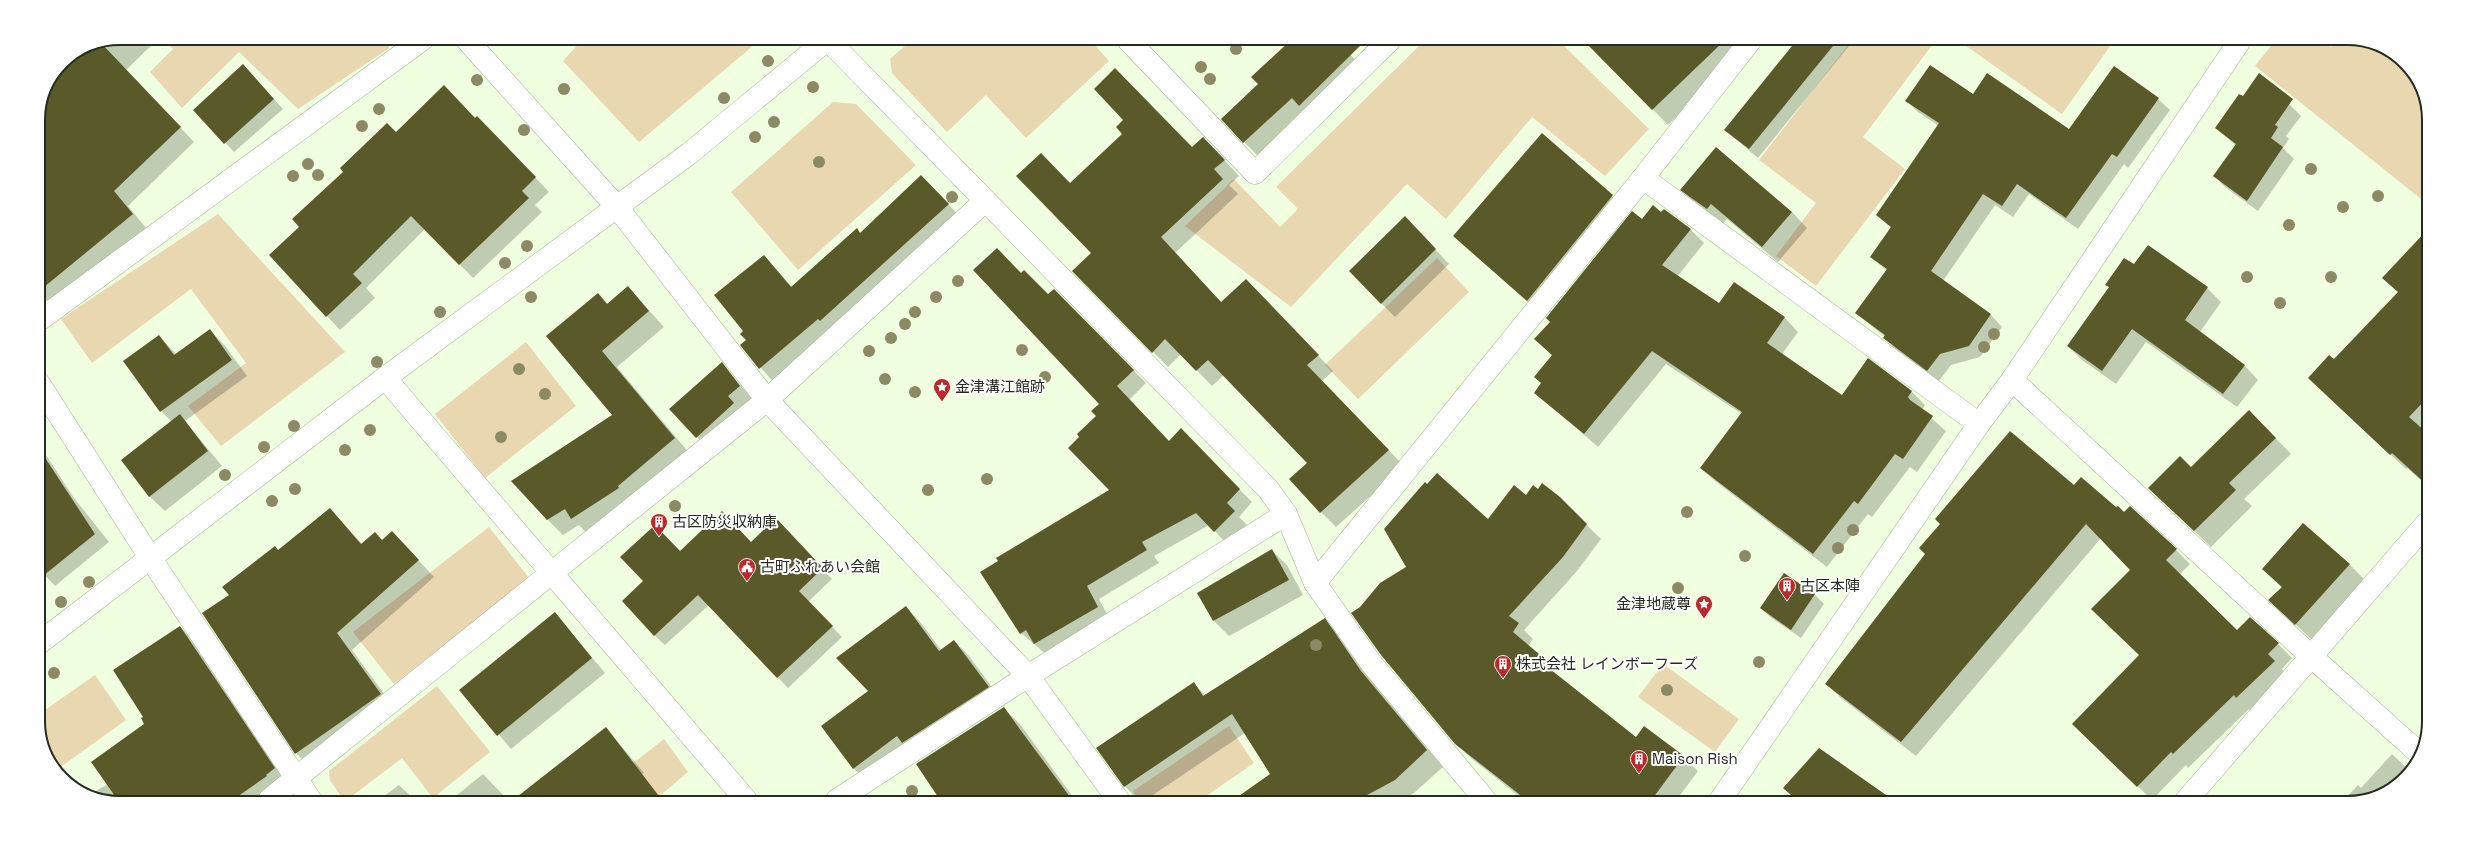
<svg xmlns="http://www.w3.org/2000/svg" width="2467" height="841" font-family="'Space Grotesk','Noto Sans JP',sans-serif">
<style>
.green{fill:#e8d7b1}
.shadow{fill:#0003}
.building{fill:#5a592a}
.lines{fill:none;stroke-linecap:round;stroke-linejoin:round}
.minor-casing{stroke:#a6b496;stroke-width:23}
.minor{stroke:#fff;stroke-width:22}
.tree{fill:#8b8a65}
.labels{text-anchor:middle;stroke-width:4;stroke-linejoin:round;paint-order:stroke}
.poi-label{font-size:15px;fill:#262c20;stroke:#fff;text-anchor:start}
.rim{fill:none;stroke:#262c20;stroke-width:2}
</style>
<rect width="100%" height="100%" fill="#efffdf"/>
<!-- green -->
<g class="green">
<polygon points="162,38 392,39 388,49 298,109 239,52 182,108 150,72 173,49"/>
<polygon points="583,39 761,39 639,142 563,61"/>
<polygon points="912,40 1090,40 1109,61 1026,138 986,95 947,132 892,73 890,59"/>
<polygon points="1425,40 1559,41 1649,129 1605,176 1532,117 1446,219 1407,184 1291,307 1185,226 1234,179 1280,227 1298,209 1276,187"/>
<polygon points="1851,41 1935,41 1863,137 1905,169 1816,286 1776,256 1816,203 1759,160"/>
<polygon points="1963,42 2113,42 2062,114 1962,43"/>
<polygon points="2274,42 2325,42 2331,47 2336,42 2373,42 2412,70 2429,115 2428,200 2426,203 2255,66"/>
<polygon points="833,102 856,104 916,165 798,270 731,192"/>
<polygon points="218,214 345,352 221,446 188,406 246,363 191,289 92,363 61,319"/>
<polygon points="1437,258 1469,292 1358,399 1325,365"/>
<polygon points="526,342 576,406 485,478 435,414"/>
<polygon points="489,527 529,578 394,684 353,632"/>
<polygon points="1663,664 1739,719 1715,752 1638,697"/>
<polygon points="95,675 126,720 55,771 38,726 38,715"/>
<polygon points="437,686 490,752 433,798 402,758 348,799 343,799 330,780 329,771"/>
<polygon points="1229,726 1254,763 1199,801 1139,801 1133,791"/>
<polygon points="664,739 688,772 655,800 586,800"/>
</g>
<!-- shadow -->
<g class="shadow">
<polygon points="120,38 159,38 126,70 194,142 128,206 147,229 53,306 38,291 89,44"/>
<polygon points="1337,41 1365,70 1258,156 1244,142 1259,84"/>
<polygon points="1586,41 1739,41 1746,49 1668,125"/>
<polygon points="1798,41 1853,41 1758,158 1725,130"/>
<polygon points="2167,42 2176,42 2173,46"/>
<polygon points="2114,68 2158,99 2170,110 2128,168 2124,164 2078,229 2029,194 2013,217 1995,205 1943,281 1991,315 2002,327 1980,357 1951,365 1939,381 1895,349 1885,337 1856,313 1887,271 1871,257 1891,228 1878,215 1939,126 1918,112 1907,101 1974,95 2069,130"/>
<polygon points="252,75 283,109 234,152 195,110"/>
<polygon points="2243,98 2289,104 2301,116 2286,136 2289,139 2283,148 2294,159 2258,211 2225,187 2214,176 2236,146 2216,128"/>
<polygon points="476,119 491,131 549,192 535,205 542,212 473,278 425,229 366,288 375,298 340,330 327,316 396,133"/>
<polygon points="1542,134 1627,210 1542,315 1454,236"/>
<polygon points="1192,149 1218,153 1239,176 1229,185 1238,194 1175,253 1222,303 1261,296 1333,371 1322,381 1404,466 1336,527 1321,512 1308,463 1224,375 1212,386 1181,354 1168,367 1074,271 1093,253 1071,184"/>
<polygon points="1681,190 1792,212 1807,228 1778,262 1727,219 1723,224 1697,205"/>
<polygon points="937,192 964,221 776,385 742,346 747,341 745,331 764,256 792,287 861,234"/>
<polygon points="1664,210 1691,230 1704,243 1677,277 1719,305 1734,283 1785,318 1798,332 1782,354 1842,396 1868,360 1912,392 1925,405 1922,410 1946,431 1917,472 1910,467 1872,517 1868,514 1827,567 1715,481 1701,468 1742,414 1666,364 1598,447 1535,392 1542,383 1553,356 1536,339 1642,221"/>
<polygon points="2427,231 2428,232 2426,485 2407,468 2406,469 2324,393 2334,361 2399,293 2384,278"/>
<polygon points="1419,232 1449,264 1395,317 1381,303"/>
<polygon points="2134,266 2207,288 2221,302 2200,332 2245,366 2258,380 2237,407 2146,342 2116,384 2082,360 2068,346 2110,287"/>
<polygon points="1021,274 1048,295 1054,290 1146,383 1129,400 1169,442 1181,430 1252,502 1239,517 1247,525 1227,544 1209,525 1154,556 1159,563 1099,599 1110,620 1048,656 1021,633 1111,490 1081,437 1097,416 1100,404"/>
<polygon points="628,287 664,327 617,367 690,454 587,534 579,525 563,535 548,520 613,415 547,336 598,294 608,304"/>
<polygon points="210,330 225,346 247,376 185,421 222,466 165,511 150,497 122,461 172,422 161,411 125,361 159,336 176,354"/>
<polygon points="722,364 757,404 714,455 697,437"/>
<polygon points="2265,427 2291,454 2244,499 2252,506 2211,547 2149,488 2191,469"/>
<polygon points="38,443 74,498 109,542 55,586 38,568"/>
<polygon points="2075,487 2124,513 2176,550 2190,564 2179,575 2237,631 2278,644 2292,658 2282,669 2288,676 2251,712 2249,709 2188,768 2186,765 2152,800 2088,738 2140,656 2132,570 2101,538 1916,756 1841,698 1827,684"/>
<polygon points="1538,490 1559,498 1601,539 1577,571 1524,630 1533,639 1528,646 1553,669 1551,672 1636,739 1683,757 1698,771 1675,802 1525,801 1471,758 1455,743 1489,520"/>
<polygon points="329,509 362,544 382,541 392,532 434,577 352,650 396,710 312,769 296,753 203,613 230,596 278,551"/>
<polygon points="786,530 832,579 808,602 842,637 788,688 709,605 665,645 654,635 680,552 751,544"/>
<polygon points="1272,551 1287,565 1303,595 1229,636 1214,621 1198,594"/>
<polygon points="2349,564 2367,582 2314,642 2288,617 2282,588 2263,569"/>
<polygon points="1784,574 1815,595 1824,604 1801,638 1770,617 1761,608"/>
<polygon points="906,607 921,623 941,650 954,641 969,656 1003,702 869,783 853,768"/>
<polygon points="555,613 605,673 511,749 461,690"/>
<polygon points="1324,620 1341,636 1378,689 1443,767 1414,793 1400,801 1233,801 1271,774 1245,733 1144,801 1139,801 1125,786 1193,683 1205,695"/>
<polygon points="180,627 194,641 287,782 272,799 94,799 89,795 108,784 145,724 145,717"/>
<polygon points="1003,708 1020,724 1076,801 941,800 917,764"/>
<polygon points="606,728 644,773 610,800"/>
<polygon points="1819,750 1894,802 1783,802 1791,794"/>
<polygon points="2392,754 2409,770 2397,786 2341,803 2358,785 2361,788"/>
<polygon points="483,774 507,799 452,799"/>
<polygon points="399,785 414,799 380,799"/>
</g>
<!-- building -->
<g class="building">
<polygon points="1291,40 1366,40 1299,106 1292,98 1243,143 1221,119 1258,84 1251,77"/>
<polygon points="1584,41 1724,41 1652,110"/>
<polygon points="1796,41 1837,41 1749,149 1724,130"/>
<polygon points="100,42 181,127 114,191 133,214 38,292 38,115 44,88 62,62 89,44"/>
<polygon points="243,64 274,99 224,144 193,110"/>
<polygon points="1930,65 1973,94 1987,73 2069,129 2114,66 2159,98 2117,157 2112,154 2066,218 2017,184 2002,206 1983,194 1931,271 1991,314 1969,346 1940,354 1927,371 1883,338 1885,335 1855,313 1887,269 1870,257 1891,227 1876,215 1939,123 1905,101"/>
<polygon points="1115,68 1192,147 1203,137 1225,160 1214,169 1223,179 1161,237 1221,302 1246,279 1319,355 1307,365 1389,450 1320,513 1289,479 1307,463 1208,360 1196,371 1165,339 1152,353 1072,271 1091,253 1016,176 1041,153 1070,183 1122,134 1116,127 1123,120 1094,89"/>
<polygon points="2259,73 2293,99 2275,125 2278,127 2271,138 2283,147 2247,201 2213,176 2236,144 2215,128 2239,94 2243,96"/>
<polygon points="444,85 475,118 477,116 536,177 522,191 529,198 459,265 411,216 353,274 362,283 326,317 269,255 299,227 292,219 343,172 340,168 387,123 396,132"/>
<polygon points="1542,133 1613,195 1527,301 1453,236"/>
<polygon points="1716,147 1792,212 1762,247 1711,204 1707,209 1680,190"/>
<polygon points="921,175 949,204 820,321 818,319 759,369 740,345 746,340 740,334 743,331 714,295 764,255 791,287 857,228 860,233"/>
<polygon points="1653,205 1661,212 1664,209 1691,229 1662,265 1719,303 1734,282 1785,317 1767,343 1842,395 1868,358 1912,391 1908,397 1910,400 1933,416 1903,459 1895,454 1858,504 1854,501 1813,554 1700,468 1742,412 1652,351 1584,434 1534,393 1541,383 1534,377 1552,355 1534,339 1550,322 1546,318 1632,211 1642,219"/>
<polygon points="1405,216 1436,249 1381,304 1349,271"/>
<polygon points="2428,229 2427,398 2409,417 2427,433 2426,484 2392,453 2390,455 2308,378 2329,355 2334,359 2398,292 2382,278"/>
<polygon points="2148,245 2208,287 2185,320 2245,365 2223,394 2132,329 2102,371 2067,346 2109,287 2105,285 2124,258 2134,264"/>
<polygon points="997,248 1021,273 1024,270 1048,294 1054,289 1134,370 1117,386 1169,441 1181,428 1240,489 1227,503 1235,511 1214,532 1196,513 1142,542 1147,550 1087,586 1098,607 1034,644 1026,630 1020,634 980,572 998,561 996,558 1109,490 1068,448 1079,437 1077,434 1096,416 1091,411 1099,404 973,270"/>
<polygon points="628,286 649,311 602,351 675,438 618,486 619,488 571,519 565,509 547,520 511,481 612,415 546,336 598,293 607,304"/>
<polygon points="210,329 232,360 160,412 123,361 159,335 174,355"/>
<polygon points="722,362 740,386 728,396 734,403 696,438 669,409"/>
<polygon points="2249,410 2276,438 2229,483 2236,490 2194,531 2148,488 2180,456 2191,467"/>
<polygon points="180,414 208,451 149,497 121,460"/>
<polygon points="2010,431 2074,485 2081,477 2116,507 2118,506 2124,512 2130,506 2177,549 2166,560 2237,630 2250,617 2279,643 2268,654 2275,661 2236,698 2234,695 2173,754 2171,752 2137,787 2072,724 2139,655 2091,609 2130,570 2086,524 1901,742 1825,684 1925,554 1919,548 1940,524 1935,519"/>
<polygon points="38,447 95,534 38,580"/>
<polygon points="1437,473 1488,519 1514,485 1526,495 1533,485 1538,489 1542,483 1560,497 1587,524 1563,557 1509,616 1519,623 1513,632 1539,654 1536,658 1636,737 1644,726 1684,756 1650,802 1528,801 1455,744 1381,655 1351,613 1360,607 1380,583 1406,567 1384,529 1425,482 1427,484"/>
<polygon points="330,508 361,544 375,532 382,540 392,531 419,560 337,633 381,694 295,754 202,613 229,595 222,587 275,546 278,550"/>
<polygon points="722,511 751,542 776,518 823,568 799,591 833,626 777,678 698,595 654,636 622,601 643,581 620,557 655,525 680,551"/>
<polygon points="2303,523 2350,564 2295,625 2268,600 2282,587 2262,569"/>
<polygon points="1272,549 1289,580 1213,621 1197,593"/>
<polygon points="1784,573 1815,594 1791,630 1760,608"/>
<polygon points="906,606 939,651 954,640 989,687 902,743 897,736 853,769 821,726 868,691 836,658"/>
<polygon points="555,612 592,658 497,736 459,690"/>
<polygon points="1325,618 1361,671 1427,750 1395,780 1356,801 1232,801 1270,774 1232,714 1124,787 1096,748 1194,682 1203,696"/>
<polygon points="180,626 275,768 266,775 267,776 234,799 117,799 91,762 144,724 141,718 143,717 113,670"/>
<polygon points="1004,707 1019,728 1073,801 940,800 916,764"/>
<polygon points="606,727 662,800 513,800"/>
<polygon points="1819,748 1896,802 1799,802 1783,788"/>
</g>
<g class="lines">
<defs>
<g id="minor">
<polyline points="466,39 617,207 767,400 1028,676 1119,801"/>
<polyline points="828,40 1268,489 1286,514 1315,583 1371,663 1486,801"/>
<polyline points="1128,40 1255,173 1390,40"/>
<polyline points="1643,178 1979,424"/>
<polyline points="38,321 423,39"/>
<polyline points="385,378 746,800"/>
<polyline points="2012,380 2312,657 2420,754"/>
<polyline points="38,382 151,559 310,799"/>
<polyline points="1315,583 1643,178 1750,41"/>
<polyline points="38,644 385,378 690,153 828,39"/>
<polyline points="270,799 767,400 985,201"/>
<polyline points="837,800 1028,676 1286,514"/>
<polyline points="1719,802 1979,424 2012,380 2239,42"/>
<polyline points="2184,803 2426,524"/>
</g>
</defs>
<!-- minor casing -->
<use href="#minor" class="minor-casing"/>
<!-- minor -->
<use href="#minor" class="minor"/>
</g>
<!-- trees -->
<g class="tree">
<circle cx="1236" cy="49" r="6"/>
<circle cx="768" cy="61" r="6"/>
<circle cx="1201" cy="67" r="6"/>
<circle cx="1210" cy="79" r="6"/>
<circle cx="477" cy="80" r="6"/>
<circle cx="813" cy="87" r="6"/>
<circle cx="564" cy="89" r="6"/>
<circle cx="724" cy="98" r="6"/>
<circle cx="379" cy="109" r="6"/>
<circle cx="774" cy="122" r="6"/>
<circle cx="362" cy="126" r="6"/>
<circle cx="524" cy="130" r="6"/>
<circle cx="755" cy="137" r="6"/>
<circle cx="819" cy="162" r="6"/>
<circle cx="308" cy="164" r="6"/>
<circle cx="2311" cy="169" r="6"/>
<circle cx="318" cy="175" r="6"/>
<circle cx="293" cy="176" r="6"/>
<circle cx="2378" cy="196" r="6"/>
<circle cx="952" cy="197" r="6"/>
<circle cx="2343" cy="207" r="6"/>
<circle cx="2289" cy="225" r="6"/>
<circle cx="527" cy="246" r="6"/>
<circle cx="505" cy="263" r="6"/>
<circle cx="2247" cy="277" r="6"/>
<circle cx="2331" cy="277" r="6"/>
<circle cx="958" cy="281" r="6"/>
<circle cx="531" cy="297" r="6"/>
<circle cx="936" cy="297" r="6"/>
<circle cx="2280" cy="303" r="6"/>
<circle cx="440" cy="312" r="6"/>
<circle cx="915" cy="312" r="6"/>
<circle cx="905" cy="324" r="6"/>
<circle cx="1994" cy="334" r="6"/>
<circle cx="891" cy="338" r="6"/>
<circle cx="1984" cy="347" r="6"/>
<circle cx="1022" cy="350" r="6"/>
<circle cx="869" cy="351" r="6"/>
<circle cx="377" cy="362" r="6"/>
<circle cx="519" cy="369" r="6"/>
<circle cx="1045" cy="377" r="6"/>
<circle cx="885" cy="379" r="6"/>
<circle cx="915" cy="392" r="6"/>
<circle cx="545" cy="394" r="6"/>
<circle cx="294" cy="426" r="6"/>
<circle cx="370" cy="430" r="6"/>
<circle cx="501" cy="437" r="6"/>
<circle cx="264" cy="447" r="6"/>
<circle cx="345" cy="450" r="6"/>
<circle cx="225" cy="475" r="6"/>
<circle cx="987" cy="479" r="6"/>
<circle cx="295" cy="489" r="6"/>
<circle cx="928" cy="490" r="6"/>
<circle cx="272" cy="501" r="6"/>
<circle cx="675" cy="506" r="6"/>
<circle cx="1687" cy="512" r="6"/>
<circle cx="1853" cy="530" r="6"/>
<circle cx="1838" cy="548" r="6"/>
<circle cx="1745" cy="556" r="6"/>
<circle cx="89" cy="582" r="6"/>
<circle cx="1678" cy="588" r="6"/>
<circle cx="61" cy="602" r="6"/>
<circle cx="1316" cy="645" r="6"/>
<circle cx="1759" cy="662" r="6"/>
<circle cx="54" cy="673" r="6"/>
<circle cx="1667" cy="690" r="6"/>
<circle cx="912" cy="791" r="6"/>
</g>
<!-- icons -->
<defs>
<symbol id="sight-pin" viewBox="-11 -11 22 30"><path d="M0 17L-7.5 6A9.5 9.5 0 1 1 7.5 6Z" fill="#b92a2d" stroke="#fff"/><path d="M0-6L1.8-2.2L6-1.7L2.9 1.2L3.7 5.4L0 3.3L-3.7 5.4L-2.9 1.2L-6-1.7L-1.8-2.2Z" fill="#fff"/></symbol>
<symbol id="building-pin" viewBox="-11 -11 22 30"><path d="M0 17L-7.5 6A9.5 9.5 0 1 1 7.5 6Z" fill="#b92a2d" stroke="#fff"/><path d="M-4-6H4V6H1V3H-1V6H-4ZM-2.5-4.3h1.7v1.8h-1.7ZM.8-4.3h1.7v1.8H.8ZM-2.5-1h1.7V.8h-1.7ZM.8-1h1.7V.8H.8Z" fill="#fff"/></symbol>
<symbol id="civic-pin" viewBox="-11 -11 22 30"><path d="M0 17L-7.5 6A9.5 9.5 0 1 1 7.5 6Z" fill="#b92a2d" stroke="#fff"/><path d="M-.6-6.5H3V-4.5H.6V-3L4-1V1h2V6H-6V1h2V-1L-.6-3ZM-1.2 2.5V6h2.4V2.5Z" fill="#fff"/></symbol>
</defs>
<g fill-rule="evenodd">
<use href="#sight-pin" x="932" y="377" width="20" height="27"/>
<use href="#building-pin" x="649" y="512" width="20" height="27"/>
<use href="#civic-pin" x="737" y="557" width="20" height="27"/>
<use href="#building-pin" x="1777" y="576" width="20" height="27"/>
<use href="#sight-pin" x="1694" y="594" width="20" height="27"/>
<use href="#building-pin" x="1493" y="654" width="20" height="27"/>
<use href="#building-pin" x="1629" y="749" width="20" height="27"/>
</g>
<g class="labels">
<!-- poi labels -->
<g class="poi-label">
<text x="955" y="392">金津溝江館跡</text>
<text x="672" y="527">古区防災収納庫</text>
<text x="760" y="572">古町ふれあい会館</text>
<text x="1800" y="591">古区本陣</text>
<text x="1691" y="609" text-anchor="end">金津地蔵尊</text>
<text x="1516" y="669">株式会社 レインボーフーズ</text>
<text x="1652" y="764">Maison Rish</text>
</g>
</g>
<!-- crop -->
<path d="M0 0H2467V841H0ZM120 45H2347A75 75 0 0 1 2422 120V721A75 75 0 0 1 2347 796H120A75 75 0 0 1 45 721V120A75 75 0 0 1 120 45Z" fill="#fff" fill-rule="evenodd"/>
<path class="rim" d="M120 45H2347A75 75 0 0 1 2422 120V721A75 75 0 0 1 2347 796H120A75 75 0 0 1 45 721V120A75 75 0 0 1 120 45Z"/>
</svg>
